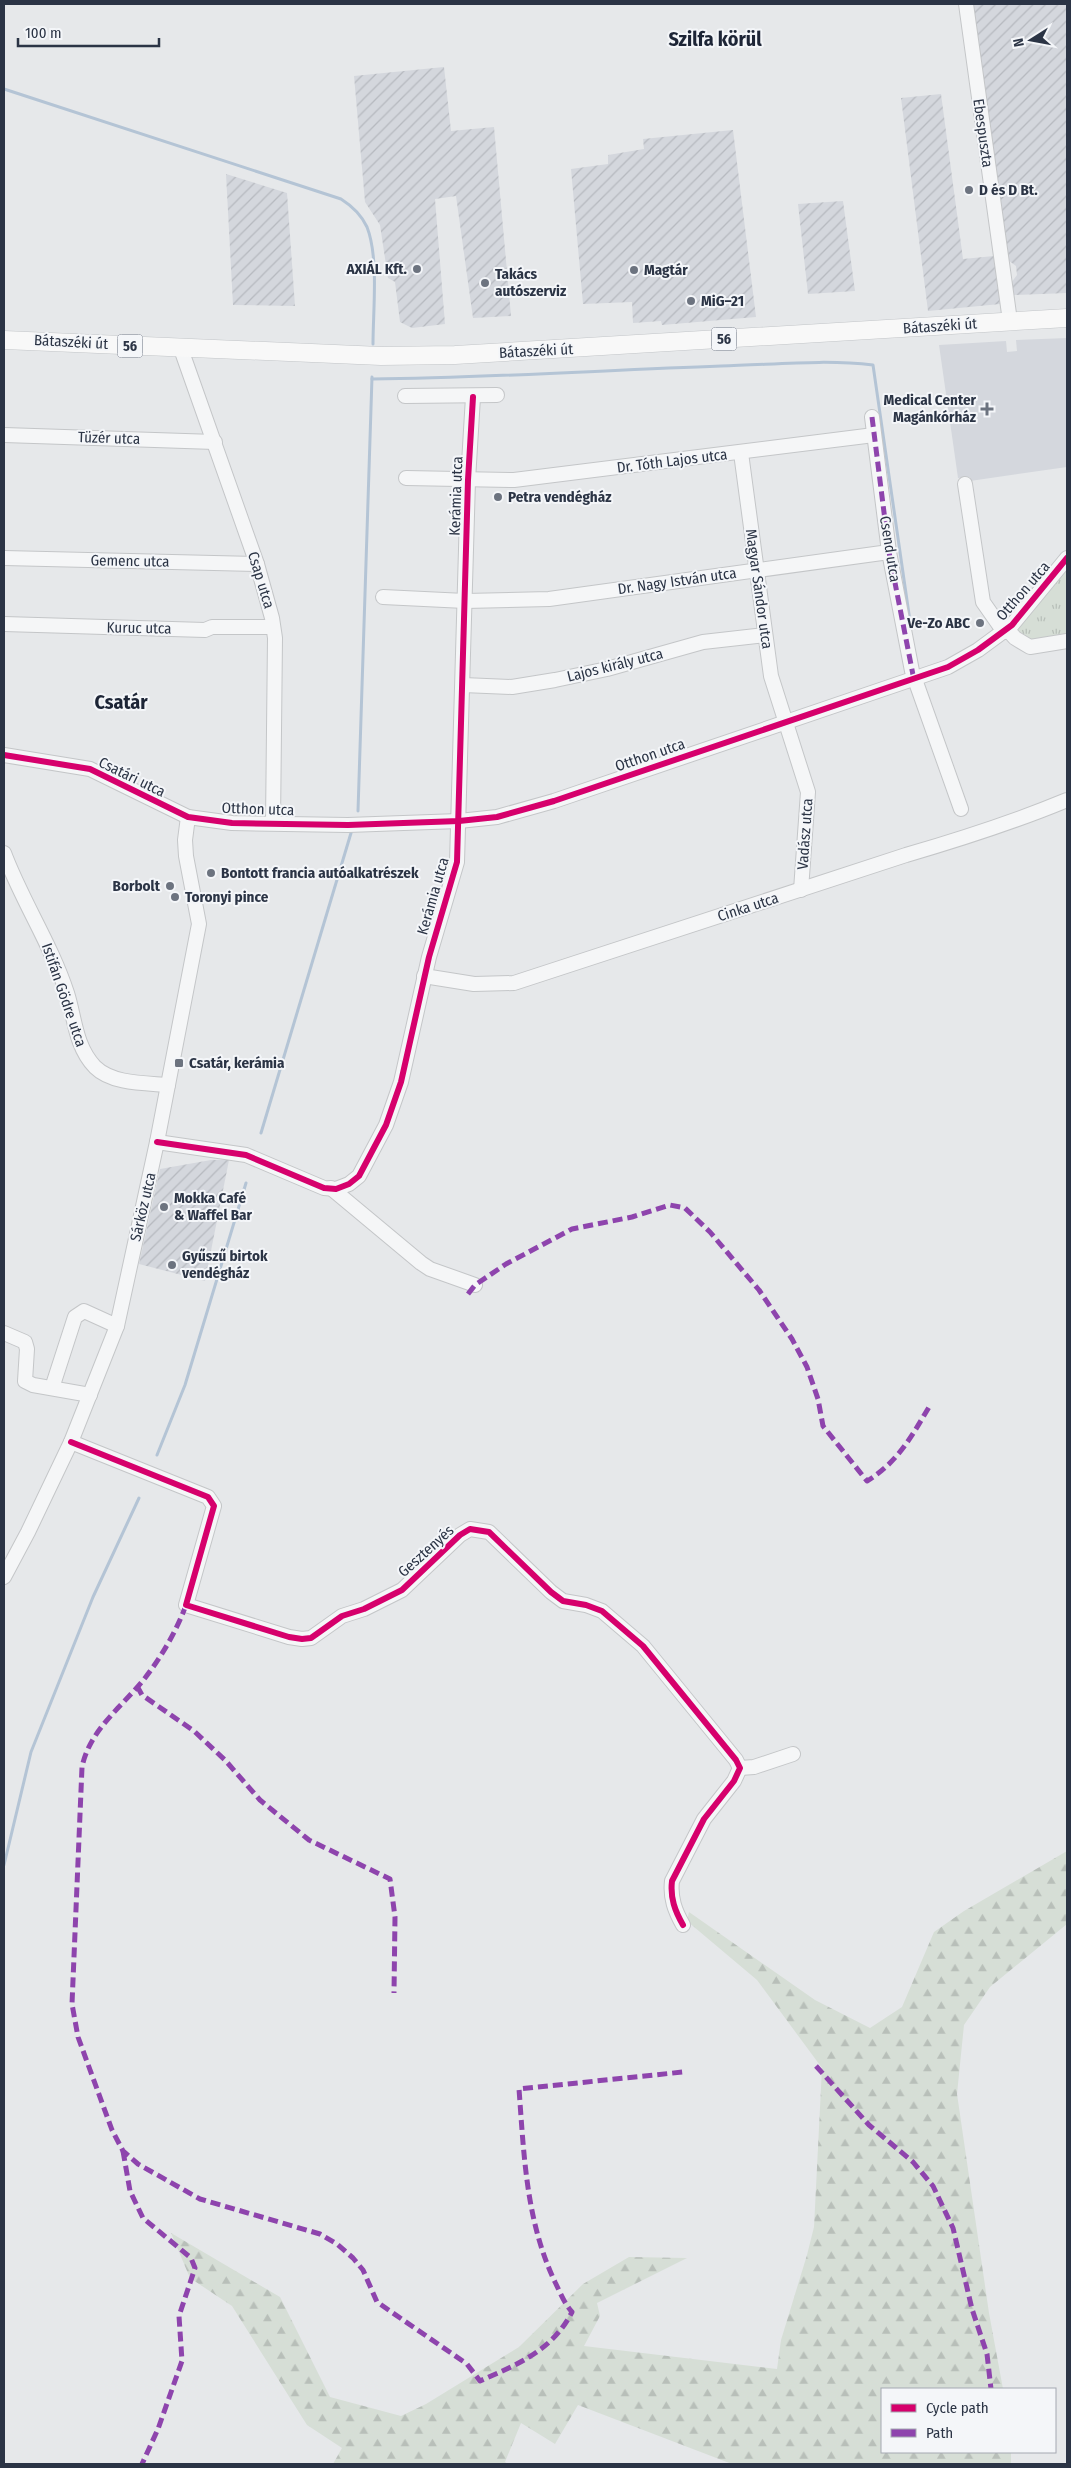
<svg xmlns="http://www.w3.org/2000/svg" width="1071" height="2468" font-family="'Fira Sans Condensed',sans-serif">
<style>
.built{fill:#d4d7dd}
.industrial{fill:url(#industrial-furrows)}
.forest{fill:url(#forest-firs)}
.park{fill:url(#park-tufts)}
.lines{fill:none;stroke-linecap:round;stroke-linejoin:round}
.stream{stroke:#b4c4d5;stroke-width:3}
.minor-casing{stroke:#c4c6c8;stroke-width:16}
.major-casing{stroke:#c2c5c8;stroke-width:19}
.minor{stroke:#f5f6f7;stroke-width:14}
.major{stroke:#f8f8f8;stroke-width:18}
.quiet{stroke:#8e44ad;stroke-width:5;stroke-dasharray:10 5;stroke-linecap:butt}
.cycleway-casing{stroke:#f4f6f9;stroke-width:9}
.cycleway{stroke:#d6006c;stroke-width:6}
.poi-dot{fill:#6c737f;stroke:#f4f6f9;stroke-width:2}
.labels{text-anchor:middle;stroke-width:4;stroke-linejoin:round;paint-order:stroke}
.shield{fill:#f4f6f9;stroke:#676e7b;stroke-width:1}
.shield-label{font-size:14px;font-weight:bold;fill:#2b3445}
.street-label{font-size:15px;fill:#2b3445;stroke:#f4f6f9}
.poi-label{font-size:15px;font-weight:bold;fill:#2b3445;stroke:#f4f6f9;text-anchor:start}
.district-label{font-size:20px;font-weight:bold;fill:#1d2536;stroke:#f4f6f9}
</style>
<defs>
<pattern id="industrial-furrows" width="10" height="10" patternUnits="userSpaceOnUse" patternTransform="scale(1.25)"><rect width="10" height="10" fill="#d4d7dd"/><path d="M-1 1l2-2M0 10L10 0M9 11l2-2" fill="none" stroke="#b6b9bf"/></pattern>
<pattern id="forest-firs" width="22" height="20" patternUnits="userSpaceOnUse" patternTransform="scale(1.25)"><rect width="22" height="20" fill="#d6ded6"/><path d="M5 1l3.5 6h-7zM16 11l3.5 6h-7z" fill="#b8bfb9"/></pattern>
<pattern id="park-tufts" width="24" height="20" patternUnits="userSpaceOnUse" patternTransform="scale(1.25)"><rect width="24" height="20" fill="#d6ded6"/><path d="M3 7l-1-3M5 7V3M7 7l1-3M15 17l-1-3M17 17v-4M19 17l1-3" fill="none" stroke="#b8bfb9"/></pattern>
</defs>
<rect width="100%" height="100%" fill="#e6e8ea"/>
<!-- built -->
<polygon class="built" points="1067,338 1067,467 970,481 970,477 958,478 939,345 1006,341 1007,352 1017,351 1016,340"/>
<!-- industrial -->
<g class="industrial">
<polygon points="972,4 1067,4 1067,293 1013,295 1011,283 1017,275 1016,266 1008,260"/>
<polygon points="444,67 451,131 494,127 511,316 473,318 456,196 435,199 445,324 412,328 400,322 395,282 388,278 380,225 365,202 354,76"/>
<polygon points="941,94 963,259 994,256 1000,304 928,311 901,98"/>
<polygon points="733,130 756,317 662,325 661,321 633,323 632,302 583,304 571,169 608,164 608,155 644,149 643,139"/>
<polygon points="226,174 287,193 295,306 233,305"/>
<polygon points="843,201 855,291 808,294 798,204"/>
<polygon points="211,1160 229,1160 205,1281 139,1264 160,1169"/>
</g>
<!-- forest -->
<polygon class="forest" points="1067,1851 1067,1924 990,1987 964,2025 957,2094 989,2313 1003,2389 882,2389 882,2452 1011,2452 1011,2464 732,2464 578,2405 555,2444 521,2423 505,2462 508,2464 333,2464 342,2448 307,2425 232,2306 190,2278 171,2233 280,2297 330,2397 401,2416 426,2404 519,2347 583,2284 629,2257 687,2258 597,2303 600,2316 584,2346 777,2369 781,2340 807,2255 814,2227 822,2068 757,1980 687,1921 689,1912 815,2000 870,2028 902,2007 934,1932 964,1911"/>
<!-- park -->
<polygon class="park" points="1067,564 1067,636 1033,641 1020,634 1018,625"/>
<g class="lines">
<!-- stream -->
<g class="stream">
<path d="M4,89l337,110c11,7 20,15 26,28 12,31 6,83 6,117"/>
<path d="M372,379c117,-1 233,-9 349,-13 50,-1 102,-7 152,-1l38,263"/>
<polyline points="358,811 372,377"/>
<polyline points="261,1133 351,833"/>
<polyline points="157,1455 185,1385 246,1183"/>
<polyline points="4,1865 31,1752 93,1597 139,1498"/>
</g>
<defs>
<g id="minor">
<polyline points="966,4 1010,321"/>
<polyline points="181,349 257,564 272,618 275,638 273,823"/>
<polyline points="405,396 497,395"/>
<polyline points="872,417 889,552 912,671 961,809"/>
<polyline points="4,435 215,442"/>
<polyline points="741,453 771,676 808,792 801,890"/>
<polyline points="406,478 514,480 874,435"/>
<polyline points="965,484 983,602 1004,632"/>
<polyline points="4,558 257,564"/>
<polyline points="383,597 465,601 549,599 889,552"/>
<polyline points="4,624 205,630 212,627 273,627"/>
<polyline points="1007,629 1015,638 1030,647 1067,641"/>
<polyline points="463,685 512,687 555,680 607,669 703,642 765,635"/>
<polyline points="4,755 90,769 188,817 232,823 348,825 459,821 497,817 554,801 948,667 978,650 1012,625 1067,558"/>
<path d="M4,853c18,48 47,91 63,140 8,25 8,53 28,74 17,17 50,16 73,18"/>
<path d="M424,976l50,8 40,-1 392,-128c55,-16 108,-33 161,-55"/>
<polyline points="157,1142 246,1155 324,1188 336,1189 349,1184 359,1176 386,1125 401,1082 429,957 457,862 468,480 473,397"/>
<polyline points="331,1188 421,1263 430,1269 475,1285"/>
<polyline points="4,1333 25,1342 27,1349 25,1381 33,1385 90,1395"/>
<polyline points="52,1388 75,1317 84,1311 117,1326"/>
<path d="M71,1442l137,55 6,9 -28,99 103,32 13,2 9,-1 31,-22 22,-7 38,-19 58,-55 10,-6 19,3 62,60 12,9 23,4 16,6 41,35 93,114 4,8 -6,13 -30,38 -32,62c-2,17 3,30 11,44"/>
<polyline points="4,1577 28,1532 71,1442 117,1326 157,1142 199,924 186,856 185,840 188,817"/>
<polyline points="740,1768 754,1767 793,1754"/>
</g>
<polyline id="major" points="4,340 381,356 455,355 1067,318"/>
</defs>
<!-- minor casing -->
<use href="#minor" class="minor-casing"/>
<!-- major casing -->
<use href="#major" class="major-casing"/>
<!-- minor -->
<use href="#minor" class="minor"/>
<!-- major -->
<use href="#major" class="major"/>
<!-- quiet -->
<g class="quiet">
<polyline points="872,417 889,552 914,680"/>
<path d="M468,1294l7,-9 31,-21 66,-35 60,-12 38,-12 15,3 25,24 49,58 33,49 15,28 11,32 5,27 44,55c30,-18 45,-45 62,-74"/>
<path d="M186,1605c-9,25 -24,51 -41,73 -23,29 -55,51 -63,89l-10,237 6,33 34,93 11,21 15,13 62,35 120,35 17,10 16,14 10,12 14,32 90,62 13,17c38,-17 72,-30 92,-69 -8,-9 -12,-20 -17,-30 -29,-61 -31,-127 -36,-193l164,-17"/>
<polyline points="137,1686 142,1695 194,1731 225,1760 260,1800 309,1840 390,1879 395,1917 394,1993"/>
<polyline points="816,2066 869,2125 913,2162 933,2186 953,2228 972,2309 987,2354 991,2389"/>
<polyline points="123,2151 130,2191 143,2218 191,2258 195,2268 179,2316 182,2361 158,2429 142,2464"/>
</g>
<defs>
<g id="cycleway">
<polyline points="4,755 90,769 188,817 232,823 348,825 459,821 497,817 554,801 948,667 978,650 1012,625 1067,558"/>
<polyline points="157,1142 246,1155 324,1188 336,1189 349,1184 359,1176 386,1125 401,1082 429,957 457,862 468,480 473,397"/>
<path d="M71,1442l137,55 6,9 -28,99 103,32 13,2 9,-1 31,-22 22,-7 38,-19 58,-55 10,-6 19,3 62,60 12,9 23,4 16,6 41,35 93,114 4,8 -6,13 -30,38 -32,62c-2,17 3,30 11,44"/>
</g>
</defs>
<!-- cycleway casing -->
<use href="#cycleway" class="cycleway-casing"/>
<!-- cycleway -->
<use href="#cycleway" class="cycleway"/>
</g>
<!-- markers -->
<g class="poi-dot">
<circle cx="969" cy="190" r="5"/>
<circle cx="417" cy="269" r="5"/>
<circle cx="634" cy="270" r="5"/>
<circle cx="485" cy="283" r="5"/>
<circle cx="691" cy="301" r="5"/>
<path d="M984.5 401.5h5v5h5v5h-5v5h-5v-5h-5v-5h5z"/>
<circle cx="498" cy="497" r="5"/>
<circle cx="980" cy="623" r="5"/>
<circle cx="211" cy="873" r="5"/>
<circle cx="170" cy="886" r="5"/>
<circle cx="175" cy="897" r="5"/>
<rect x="174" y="1058" width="10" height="10" rx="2.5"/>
<circle cx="164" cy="1207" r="5"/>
<circle cx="172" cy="1265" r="5"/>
</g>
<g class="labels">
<!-- shield labels -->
<g class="shield">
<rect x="711.5" y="327.5" width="25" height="23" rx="4"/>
<rect x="117.5" y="334.5" width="25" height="23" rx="4"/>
</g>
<g class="shield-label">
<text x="724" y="344">56</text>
<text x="130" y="351">56</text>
</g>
<!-- street labels -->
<g class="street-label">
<text transform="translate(983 133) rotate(82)" y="5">Ebespuszta</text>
<text transform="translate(940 326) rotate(-4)" y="5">Bátaszéki út</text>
<text transform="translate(71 342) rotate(3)" y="5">Bátaszéki út</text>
<text transform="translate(536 351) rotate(-3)" y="5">Bátaszéki út</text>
<text transform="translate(109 438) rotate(2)" y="5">Tüzér utca</text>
<text transform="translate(672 461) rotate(-7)" y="5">Dr. Tóth Lajos utca</text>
<text transform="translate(456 496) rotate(-88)" y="5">Kerámia utca</text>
<text transform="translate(890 549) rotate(81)" y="5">Csend utca</text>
<text transform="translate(130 561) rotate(1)" y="5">Gemenc utca</text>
<text transform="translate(261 580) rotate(73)" y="5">Csap utca</text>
<text transform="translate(677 581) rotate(-8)" y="5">Dr. Nagy István utca</text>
<text transform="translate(759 589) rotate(82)" y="5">Magyar Sándor utca</text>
<text transform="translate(1023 591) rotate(-49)" y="5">Otthon utca</text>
<text transform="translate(139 628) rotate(1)" y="5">Kuruc utca</text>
<text transform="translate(615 665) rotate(-14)" y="5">Lajos király utca</text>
<text transform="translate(650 755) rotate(-19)" y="5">Otthon utca</text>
<text transform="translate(132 777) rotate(26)" y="5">Csatári utca</text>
<text transform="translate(258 809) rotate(2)" y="5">Otthon utca</text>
<text transform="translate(805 834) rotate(-86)" y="5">Vadász utca</text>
<text transform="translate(433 896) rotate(-74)" y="5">Kerámia utca</text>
<text transform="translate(748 907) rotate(-18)" y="5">Cinka utca</text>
<text transform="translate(64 995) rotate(71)" y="5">Istifán Gödre utca</text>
<text transform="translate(143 1207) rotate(-77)" y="5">Sárköz utca</text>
<text transform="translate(426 1551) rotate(-42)" y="5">Gesztenyés</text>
</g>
<!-- poi labels -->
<g class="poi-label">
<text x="979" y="195">D és D Bt.</text>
<text x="407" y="274" text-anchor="end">AXIÁL Kft.</text>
<text x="644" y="275">Magtár</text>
<text x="495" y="279">Takács<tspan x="495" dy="17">autószerviz</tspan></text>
<text x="701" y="306">MiG–21</text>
<text x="976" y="405" text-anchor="end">Medical Center<tspan x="976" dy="17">Magánkórház</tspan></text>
<text x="508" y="502">Petra vendégház</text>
<text x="970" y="628" text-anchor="end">Ve-Zo ABC</text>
<text x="221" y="878">Bontott francia autóalkatrészek</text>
<text x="160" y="891" text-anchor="end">Borbolt</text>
<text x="185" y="902">Toronyi pince</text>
<text x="189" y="1068">Csatár, kerámia</text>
<text x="174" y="1203">Mokka Café<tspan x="174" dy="17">&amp; Waffel Bar</tspan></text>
<text x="182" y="1261">Gyűszű birtok<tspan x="182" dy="17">vendégház</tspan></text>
</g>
<!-- district labels -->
<g class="district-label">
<text x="715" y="46">Szilfa körül</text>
<text x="121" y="709">Csatár</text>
</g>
</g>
<!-- border -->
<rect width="1071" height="2468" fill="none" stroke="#2b3445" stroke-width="10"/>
<!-- legend -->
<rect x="881" y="2388" width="175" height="65" fill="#f4f6f9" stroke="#a4a8b1"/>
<rect x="891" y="2404" width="25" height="8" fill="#d6006c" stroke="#a4a8b1"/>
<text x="926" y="2413" font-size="15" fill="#2b3445">Cycle path</text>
<rect x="891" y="2429" width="25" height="8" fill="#8e44ad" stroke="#a4a8b1"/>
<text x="926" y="2438" font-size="15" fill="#2b3445">Path</text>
<!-- north arrow -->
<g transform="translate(1031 40) rotate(259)" stroke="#f4f6f9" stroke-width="4" paint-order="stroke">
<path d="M0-4L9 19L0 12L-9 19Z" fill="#2b3445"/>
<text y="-8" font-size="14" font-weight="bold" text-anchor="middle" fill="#2b3445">N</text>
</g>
<!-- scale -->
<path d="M18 38v8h141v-8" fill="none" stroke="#2b3445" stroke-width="2.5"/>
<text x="25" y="38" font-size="15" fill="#2b3445" stroke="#f4f6f9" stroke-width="4" paint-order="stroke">100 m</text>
</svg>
